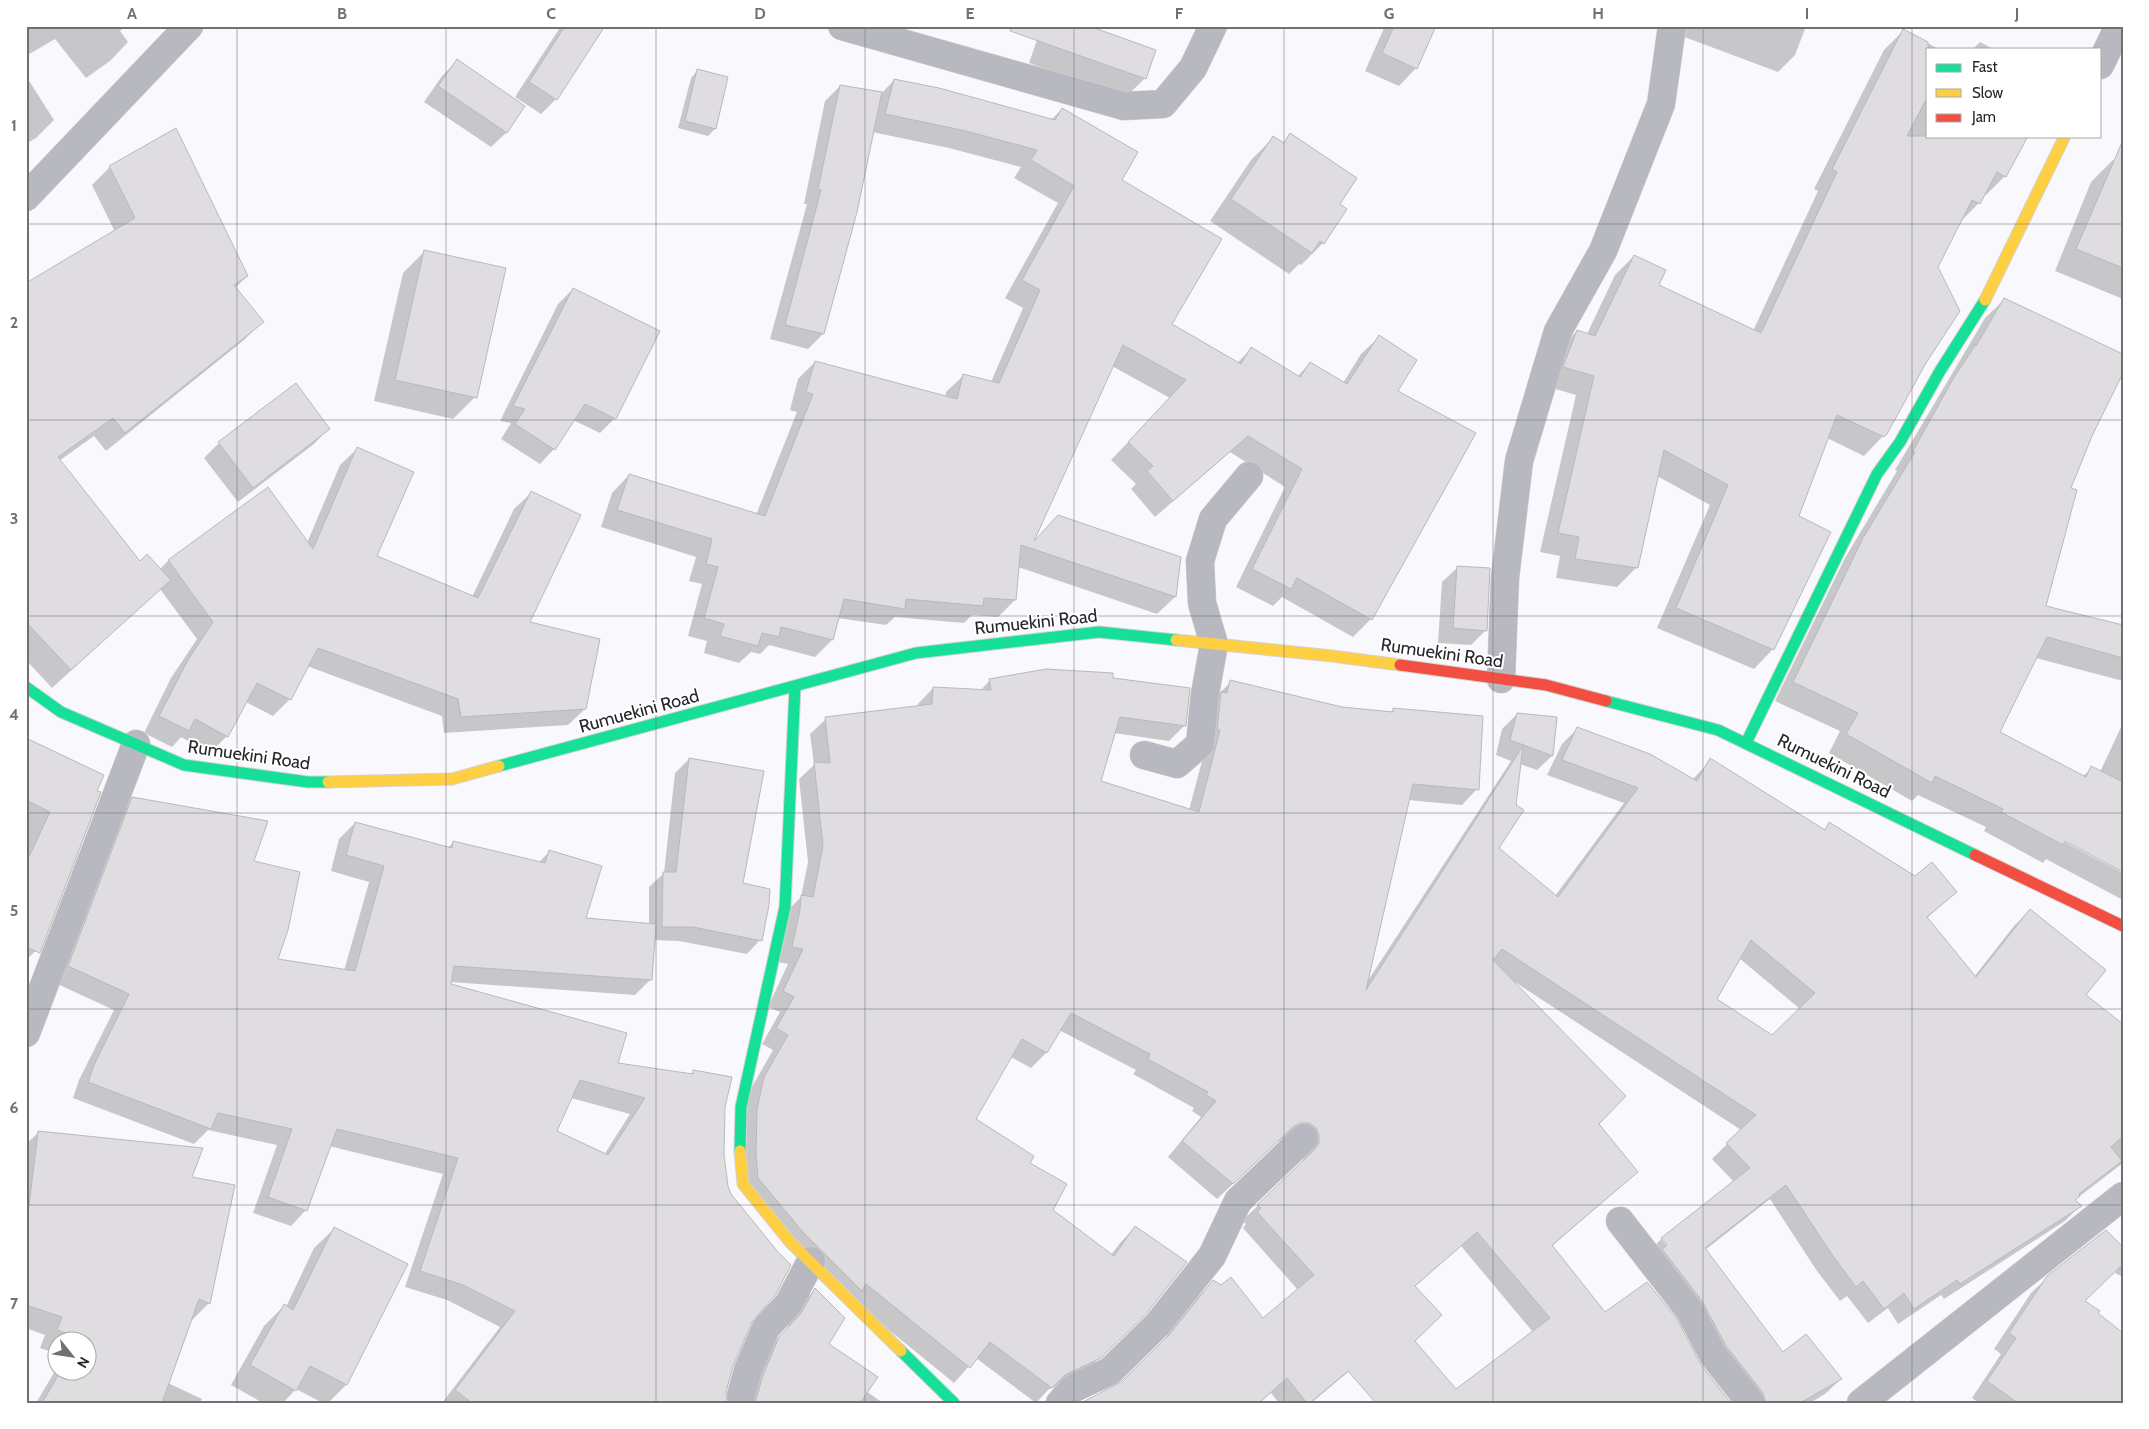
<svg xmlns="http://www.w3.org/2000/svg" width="2149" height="1429" font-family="Cabin,sans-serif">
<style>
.shadow{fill:#0003;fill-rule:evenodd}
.building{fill:#dfdde0;stroke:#bab8bc;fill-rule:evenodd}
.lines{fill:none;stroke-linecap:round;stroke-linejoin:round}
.street-casing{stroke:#d3d3d5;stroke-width:29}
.fast-casing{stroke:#d3d3d5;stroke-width:13}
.slow-casing{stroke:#d3d3d5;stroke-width:13}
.jam-casing{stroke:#d3d3d5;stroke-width:13}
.street{stroke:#b8b9c0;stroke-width:28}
.fast{stroke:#16e098;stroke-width:11}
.slow{stroke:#ffcf43;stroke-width:11}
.jam{stroke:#f24e42;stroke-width:11}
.grid{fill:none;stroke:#707074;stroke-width:1;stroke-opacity:0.55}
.labels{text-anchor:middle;stroke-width:4;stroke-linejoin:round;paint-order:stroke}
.street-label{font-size:18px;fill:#27262a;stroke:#fff}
.neatline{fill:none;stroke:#707074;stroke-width:2}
.grid-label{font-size:16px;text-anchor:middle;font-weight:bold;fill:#707074}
</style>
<rect width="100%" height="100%" fill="#f9f8fc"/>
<!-- shadow -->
<g class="shadow">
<polygon points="26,26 126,26 120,31 128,42 110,61 86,78 55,39 26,56"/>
<polygon points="561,26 603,26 556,99 541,114 515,97"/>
<polygon points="1042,26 1096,26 1095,30 1145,78 1125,98 1029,63"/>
<polygon points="1385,26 1435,26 1416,68 1399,86 1365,71"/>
<polygon points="1682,26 1806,26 1795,55 1778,72 1679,35"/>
<polygon points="1903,31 1939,49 1928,49 1928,136 2020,136 2005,176 1986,195 1984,194 1979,203 1960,222 1936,267 1925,363 1883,436 1864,456 1827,438 1798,516 1773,649 1754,669 1657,628 1710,505 1657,476 1637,567 1617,587 1556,578 1560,556 1540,552 1576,395 1545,386 1558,350 1577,331 1587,334 1615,275 1634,256 1657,285 1753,331 1818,191 1814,189 1884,50"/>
<polygon points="1980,42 1993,49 1973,49"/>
<polygon points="457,61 524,106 506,133 491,147 424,102 442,76"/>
<polygon points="698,70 715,129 708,136 678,128 691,78"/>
<polygon points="26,76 54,120 36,138 26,144"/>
<polygon points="894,80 1051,120 1062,109 1120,181 1171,324 1237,363 1251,349 1297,377 1310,363 1343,383 1361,354 1379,337 1396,391 1474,433 1371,619 1353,637 1282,597 1273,606 1236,587 1285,487 1230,452 1155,517 1131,489 1136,484 1111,460 1170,398 1112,366 1031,544 1180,558 1175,597 1157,614 1018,567 1015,600 998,617 972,615 964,623 895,617 886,625 838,618 832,640 815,657 769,645 760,654 751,652 739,663 704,653 707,641 688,636 702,584 689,581 696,557 601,527 612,493 629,475 756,515 797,412 790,410 798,379 815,362 945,397 946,392 964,375 991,382 1023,308 1005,298 1058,203 1014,178 1021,167 949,148 872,132 823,334 808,349 770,339 807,204 804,204 825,101 840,86 881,94"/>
<polygon points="1291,135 1338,204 1346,209 1323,243 1301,265 1299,264 1289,274 1210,221 1251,160 1273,138 1282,144"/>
<polygon points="2113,160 2123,164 2123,299 2055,271 2091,182"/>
<polygon points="110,167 247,276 235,288 262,322 244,340 106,451 94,436 59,461 139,563 160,569 169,560 307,543 340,465 357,449 375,556 472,597 514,509 531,493 528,623 585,709 568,725 444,733 442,716 307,666 290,699 273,716 246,702 227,736 210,753 181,737 172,747 144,733 171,678 197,639 160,589 52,688 26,660 26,285 115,232 92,185"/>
<polygon points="425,251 475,397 453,419 374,401 403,273"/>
<polygon points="573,289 659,332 615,418 600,433 573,420 554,449 540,464 501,439 511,423 500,421 558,304"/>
<polygon points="2004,300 2091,435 2070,489 2044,606 2123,627 2123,681 2036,658 1999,733 2082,777 2092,768 2100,772 2123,723 2123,870 2060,837 2059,839 2123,873 2123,900 2046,859 2043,863 1984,831 1986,827 1918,795 1912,801 1829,753 1840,731 1775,701 1845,558 1897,471 1895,470 1985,318"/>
<polygon points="328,429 314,444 238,502 204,458 219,443"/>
<polygon points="1457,568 1486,630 1471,645 1438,643 1442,582"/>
<path d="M1112,679l73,46 -16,16 -55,-8 -14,49 89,28 17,-64 9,-49 16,-15 111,26 48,5 4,-4 83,80 -15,16 -54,-5 -41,182 144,-221 -15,-6 6,-26 15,-15 39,5 -4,37 -15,14 -17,-6 -23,84 58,48 69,-93 -77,-28 15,-31 16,-16 114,52 19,-20 113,70 6,-6 85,54 40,14 -29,27 48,58 40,-51 16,-16 54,85 39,35v133l-47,36 -2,1 6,6 -15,15 -121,78 -3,-4 -43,29 -10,-16 -20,15 -21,-27 -7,5 -23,-30 -47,-72 -65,51 78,104 58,25 -16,15 -15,9h-67l-96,-149 14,-15 10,12 63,-69 -22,-23 29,-29 -226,-148 82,142 40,48 -85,74 52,68 72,6 -143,12 -72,-86 -47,41 -1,31 -102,85h-32l-8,-10 -12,10 -137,-20 33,-32 43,-54 15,-16 50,39 35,-30 -55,-62 3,-4 -4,-3 59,-57 3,-6v-7l-12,-13h-8l-7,4 -60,57 -49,-42 33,-40 -9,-6 2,-3 -61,-34 3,-4 -77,-40 -13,23 -15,15 -20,-11 -36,62 53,45 24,46 59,45 9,-12 15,-16 10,86 -61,60 -36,17 -12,13 -60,-45 -22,25 -103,-84 -108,-105 5,-100 25,-44 -11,-6 18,-32 -12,-5 20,-43 -11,-2 9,-50 15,-15 7,-35 -9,-83 15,-14 -4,-31 16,-15 92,-12v-3l15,-16 47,3 10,-11zM1739,958l61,51 -28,28 -56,-37z"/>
<polygon points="26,739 95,792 42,945 27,959"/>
<path d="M689,759l53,125 18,56 -13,14 -68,-13 -25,-1 -3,39 -16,16 -185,-13 -1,3 167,79 74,10 4,-3 30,36 -1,48 3,31 25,135 -19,43 -7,28 1,11h-284l58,-76 -53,-27 -42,-13 38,-113 -114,-28 -23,64 -15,16 -38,-13 24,-68 -69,-15 -14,14 -121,-46 6,-18 35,-70 -61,-28 64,-167 16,-16 120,63 23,98 68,11 25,-89 -38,-11 8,-32 16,-16 92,25 7,-6 84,21 11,-11 36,67 64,5v-37l15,-14 11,-100zM571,1098l59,16 -26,41 -48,-23z"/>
<polygon points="38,1133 190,1178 209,1303 191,1321 168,1383 202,1399 200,1403 36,1403 58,1366 58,1372 88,1372 88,1342 58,1342 58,1354 40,1348 45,1335 26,1328 26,1144"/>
<polygon points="334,1229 346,1385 328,1403 323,1403 296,1389 283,1403 263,1403 231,1385 264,1326 284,1306 286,1307 314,1248"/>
<polygon points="2123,1249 2123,1277 2115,1273 2119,1267 2083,1301 2096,1314 2123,1403 1979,1403 1972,1398 2001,1354 1994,1349 2031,1293 2048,1277"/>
<polygon points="815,1290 828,1344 866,1391 883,1403 744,1403 764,1354 785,1331 799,1305"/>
</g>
<!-- building -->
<g class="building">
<polygon points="565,26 605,26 557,100 529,82"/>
<polygon points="1011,26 1089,26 1156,50 1146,79 1010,31"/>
<polygon points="1394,26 1436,26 1417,69 1382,53"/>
<polygon points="1903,29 1928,42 1928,96 1907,136 2028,136 2006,177 1997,172 1980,204 1972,200 1938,267 1960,311 1926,363 1887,434 1884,437 1837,415 1799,516 1831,532 1774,650 1676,608 1728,485 1664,450 1638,568 1575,559 1579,537 1558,533 1594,376 1563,367 1577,330 1595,336 1634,255 1666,270 1659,285 1761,333 1837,172 1832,169"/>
<polygon points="457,59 525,106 507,133 438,86"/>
<polygon points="697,69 728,77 716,129 685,121"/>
<polygon points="894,79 939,88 1055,120 1062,108 1138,152 1122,180 1222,239 1172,324 1241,364 1251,347 1300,377 1310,362 1347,384 1379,335 1417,360 1398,391 1476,433 1372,620 1297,578 1291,589 1252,569 1302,469 1248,436 1173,501 1147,471 1153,466 1128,442 1186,380 1123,345 1034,541 1058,515 1181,557 1176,597 1021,545 1016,600 984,598 983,606 906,599 905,609 844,599 833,640 781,627 779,637 762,633 758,646 720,636 724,624 704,618 718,567 706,564 712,539 617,510 629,474 765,516 813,394 806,392 815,361 957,399 963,374 999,383 1040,290 1022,280 1074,186 1031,160 1037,150 966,131 885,114"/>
<polygon points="840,85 882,92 857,212 824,334 785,325 821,190 818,189"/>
<polygon points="176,128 248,276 234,285 264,322 125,433 113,418 58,457 140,561 147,554 171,580 71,670 26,622 26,283 135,218 109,166"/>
<polygon points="1290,133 1357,178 1340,204 1347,209 1324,244 1320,241 1312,253 1231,199 1273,136 1284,143"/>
<polygon points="2123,140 2123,268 2076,249"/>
<polygon points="424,250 506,268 477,398 395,380"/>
<polygon points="573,288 660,331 616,419 585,404 555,450 515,424 525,409 513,406"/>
<polygon points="2004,298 2123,354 2123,373 2092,436 2071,488 2077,490 2046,606 2123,625 2123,658 2047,637 2000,732 2086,777 2091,766 2123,782 2123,872 2065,841 2063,845 2001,812 2003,809 1935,776 1932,783 1846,734 1858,713 1793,682 1863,538 1915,452 1913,451 1953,379 1976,344 1976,346"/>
<polygon points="296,383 330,429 253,488 218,442"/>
<polygon points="357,447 414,472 377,556 478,598 531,491 581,515 530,622 600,639 586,709 461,717 458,699 318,648 291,700 257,683 228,737 195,719 189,731 159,716 188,660 213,622 168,560 268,487 313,549"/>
<polygon points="1457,566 1490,568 1487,631 1453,628"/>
<path d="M1046,669l67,4v5l77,10 -4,38 -66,-9 -19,64 98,31 21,-82h-3l4,-38 6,1 3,-13 112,27 51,5v-4l90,8 -4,74 -66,-6 -47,206 157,-244 -7,59 8,5 -25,38 59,49 80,-109 -76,-28 15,-33 73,27 47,27 13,-23 115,72 4,-8 86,54 17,-14 25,30 -30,25 49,60 54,-68 76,61 -20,25 37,29v112l-12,11 11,14 -43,33 1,2 -5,4 7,6 -122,78 -3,-4 -43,29 -10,-16 -20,16 -21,-28 -7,6 -23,-31 -47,-71 -81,63 78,104 23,-18 36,45 -42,24h-34l-3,-10 -37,-47 -24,-45 -40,-52 5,-4 -6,-7 89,-70 -24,-25 30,-28 -254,-166 -9,11 133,136 -27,28 39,48 -86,73 53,67 42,-30 30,37 24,46 30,38h-355l-28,-32 -38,32h-3l-20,-25 -28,25h-178l40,-21 48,-47 44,-55 8,5 10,-8 32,41 51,-43 -57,-63 4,-4 -4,-3 58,-56 4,-6v-8l-3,-7 -7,-5h-8l-7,3 -61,58 -51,-43 34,-40 -10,-6 2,-3 -60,-33 2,-5 -79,-41 -24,40 -25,-14 -46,80 58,37 -4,7 37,21 -14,26 61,46 21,-30 52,36 -41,52 -45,44 -36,17 -13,13 -62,-46 -20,26 -104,-84 -4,7 -60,-60 -44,-53 -2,-24 1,-45 7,-32 24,-42 -12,-7 18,-31 -11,-6 20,-42 -11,-2 8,-37 1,-15 12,2 10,-51 -9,-84 16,1 -5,-46 107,-13 1,-17 58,3 -2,-11zM1751,940l64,53 -43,42 -55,-36zM1477,1232l73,86 -94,71 -41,-48 27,-26 -27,-29z"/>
<polygon points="1517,713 1557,717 1553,756 1510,740"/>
<polygon points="26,738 104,775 97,791 101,792 40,953 26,947 26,863 50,812 26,800"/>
<polygon points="689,758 764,771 743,883 770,889 769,905 762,941 693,927 662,927 663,872 676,872"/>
<path d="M132,797l136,24 -14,40 46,11 -12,58 -10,29 77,12 29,-105 -38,-11 9,-33 97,26 1,-7 92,22 4,-13 53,16 -16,52 70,6 -4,56 -198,-14 -3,18 176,49 -9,30 75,11v-4l39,7 -7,30 -1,48 4,31 3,8 47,58 13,13 -15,29 -24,28 -19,44 -7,26 1,11h-255l-17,-13 60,-79 -52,-26 -43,-14 38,-113 -121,-29 -30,82 -39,-14 24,-68 -74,-16 -7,16 -123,-47 6,-17 35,-71 -61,-28zM580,1080l65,18 -37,57 -51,-24z"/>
<polygon points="38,1131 203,1148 192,1177 235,1185 210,1304 199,1299 162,1403 42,1403 60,1372 88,1372 88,1342 78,1342 80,1338 57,1330 62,1317 26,1305 26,1231"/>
<polygon points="334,1227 408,1264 347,1385 310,1366 296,1391 250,1365 284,1304 293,1310"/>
<polygon points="2106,1230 2123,1247 2123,1264 2085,1301 2100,1311 2098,1313 2123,1333 2123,1403 2018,1403 1987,1381 2016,1338 2009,1333 2047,1276"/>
<polygon points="815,1288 845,1318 829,1344 878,1377 860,1403 755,1403 763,1375 779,1337 801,1313"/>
</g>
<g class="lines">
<defs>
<g id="street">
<polyline points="842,26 1124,106 1163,104 1193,68 1213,26"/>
<polyline points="2100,65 2119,26"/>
<polyline points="26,197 189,26"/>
<polyline points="1501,679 1505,578 1519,461 1558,331 1603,251 1661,104 1672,26"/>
<polyline points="1144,755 1177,764 1200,744 1205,694 1214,644 1202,603 1200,561 1213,519 1249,476"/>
<polyline points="26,1033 136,744"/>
<polyline points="1620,1221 1690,1311 1713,1355 1751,1403"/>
<polyline points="741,1396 748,1370 766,1328 789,1303 811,1261"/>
<polyline points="1060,1403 1072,1389 1110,1371 1158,1324 1212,1256 1238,1201 1304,1138"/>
<polyline points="1861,1403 2123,1196"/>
</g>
<g id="fast">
<polyline points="26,687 61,712 184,765 308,782 328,782"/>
<polyline points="1606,701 1718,730 1975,855"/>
<polyline points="1746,743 1877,474 1900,442 1940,371 1985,300"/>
<polyline points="499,766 916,653 1099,632 1176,640"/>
<polyline points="740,1151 741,1107 785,907 795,687"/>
<polyline points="901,1351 954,1403"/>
</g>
<g id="slow">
<polyline points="1985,300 2065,136"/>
<polyline points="1176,640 1332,656 1400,665"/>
<polyline points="328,782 452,779 499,766"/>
<polyline points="740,1151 743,1184 790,1242 901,1351"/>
</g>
<g id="jam">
<polyline points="1400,665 1546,685 1606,701"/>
<polyline points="1975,855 2123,926"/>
</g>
</defs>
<!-- street casing -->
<use href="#street" class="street-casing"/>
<!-- fast casing -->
<use href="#fast" class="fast-casing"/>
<!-- slow casing -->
<use href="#slow" class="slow-casing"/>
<!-- jam casing -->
<use href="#jam" class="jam-casing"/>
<!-- street -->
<use href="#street" class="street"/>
<!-- fast -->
<use href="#fast" class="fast"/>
<!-- slow -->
<use href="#slow" class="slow"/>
<!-- jam -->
<use href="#jam" class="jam"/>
</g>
<!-- grid -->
<path class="grid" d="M237,26v1377M446,26v1377M656,26v1377M865,26v1377M1074,26v1377M1284,26v1377M1493,26v1377M1703,26v1377M1912,26v1377M26,224h2097M26,420h2097M26,616h2097M26,813h2097M26,1009h2097M26,1205h2097"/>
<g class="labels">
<!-- street labels -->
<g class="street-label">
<text transform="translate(1036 622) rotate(-6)" y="6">Rumuekini Road</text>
<text transform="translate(1442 653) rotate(8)" y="6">Rumuekini Road</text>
<text transform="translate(639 711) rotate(-15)" y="6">Rumuekini Road</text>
<text transform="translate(249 755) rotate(8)" y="6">Rumuekini Road</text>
<text transform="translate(1834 766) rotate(26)" y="6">Rumuekini Road</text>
</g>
</g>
<!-- border -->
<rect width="2149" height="1429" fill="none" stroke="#ffffff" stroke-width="55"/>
<!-- legend -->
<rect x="1926" y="48" width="175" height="90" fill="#ffffff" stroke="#a9a8aa"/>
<rect x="1936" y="64" width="25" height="8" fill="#16e098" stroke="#a9a8aa"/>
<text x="1972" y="72" font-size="15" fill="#27262a">Fast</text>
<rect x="1936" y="89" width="25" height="8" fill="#ffcf43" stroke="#a9a8aa"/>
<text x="1972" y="98" font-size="15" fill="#27262a">Slow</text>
<rect x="1936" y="114" width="25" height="8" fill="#f24e42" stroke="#a9a8aa"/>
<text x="1972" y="122" font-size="15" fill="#27262a">Jam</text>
<!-- north arrow -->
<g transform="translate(72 1356) rotate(120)"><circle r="24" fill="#ffffff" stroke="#a9a8aa"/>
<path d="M0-4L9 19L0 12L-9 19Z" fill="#707074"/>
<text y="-8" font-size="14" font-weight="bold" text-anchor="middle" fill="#27262a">N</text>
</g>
<rect x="28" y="28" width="2094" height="1374" class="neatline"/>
<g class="grid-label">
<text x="132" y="19">A</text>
<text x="342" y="19">B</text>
<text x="551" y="19">C</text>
<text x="760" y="19">D</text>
<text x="970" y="19">E</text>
<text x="1179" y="19">F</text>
<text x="1389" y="19">G</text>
<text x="1598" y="19">H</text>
<text x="1807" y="19">I</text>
<text x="2017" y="19">J</text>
<text x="14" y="131">1</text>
<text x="14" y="328">2</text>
<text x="14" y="524">3</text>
<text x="14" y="720">4</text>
<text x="14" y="916">5</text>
<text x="14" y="1113">6</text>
<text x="14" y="1309">7</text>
</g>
</svg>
